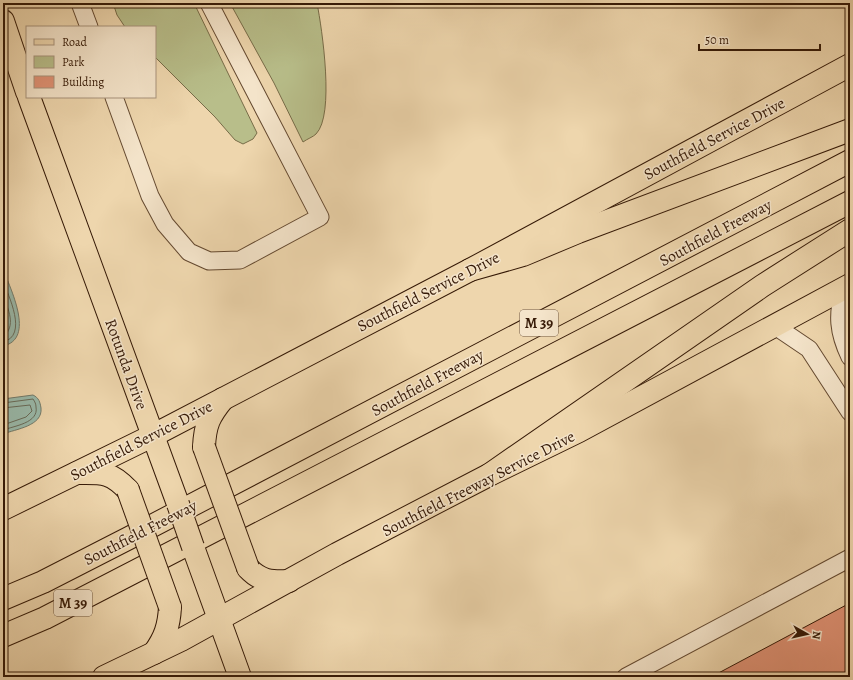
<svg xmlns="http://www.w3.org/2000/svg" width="853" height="680" font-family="Alegreya,serif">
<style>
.green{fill:#b8be8a;stroke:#776c48}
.water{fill:#99b9aa;stroke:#717969}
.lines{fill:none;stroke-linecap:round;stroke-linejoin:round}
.shore{stroke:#686a58;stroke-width:1}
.building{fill:#e09275;stroke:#361a07}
.minor-casing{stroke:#644930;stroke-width:19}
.major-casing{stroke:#361a07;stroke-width:24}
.highway-casing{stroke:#361a07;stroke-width:24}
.minor{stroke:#f4e4ca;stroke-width:17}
.major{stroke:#eed6ad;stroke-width:22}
.highway{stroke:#eed6ad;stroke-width:22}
.major-bridge-casing{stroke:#361a07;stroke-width:24;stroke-linecap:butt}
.major-bridge{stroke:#eed6ad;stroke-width:22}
.labels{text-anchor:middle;stroke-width:3;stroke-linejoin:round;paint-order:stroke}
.shield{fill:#f4e4ca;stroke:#6f5742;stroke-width:1}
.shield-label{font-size:15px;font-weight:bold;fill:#361a07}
.street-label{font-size:16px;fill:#361a07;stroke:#f4e4ca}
</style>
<rect width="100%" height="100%" fill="#eed6ad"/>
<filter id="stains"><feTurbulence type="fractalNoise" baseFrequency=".005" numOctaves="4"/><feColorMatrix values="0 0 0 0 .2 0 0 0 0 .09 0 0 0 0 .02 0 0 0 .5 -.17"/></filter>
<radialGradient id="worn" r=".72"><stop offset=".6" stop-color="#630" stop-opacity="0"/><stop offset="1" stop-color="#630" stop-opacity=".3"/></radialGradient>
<!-- green -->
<g class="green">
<polygon points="113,3 194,3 257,133 253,139 243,144 235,140 215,117 155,57 155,27 125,27 117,15"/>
<path d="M230,3h87c5,26 18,112 -1,131 -3,3 -9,5 -13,8l-29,-59z"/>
</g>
<!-- water -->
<g class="water">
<path d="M3,269c7,19 33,70 0,77z"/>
<path d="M33,395c6,3 7,7 8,13 2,18 -25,21 -38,26v-35z"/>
</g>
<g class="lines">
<!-- shore -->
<g class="shore">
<path d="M3,281c5,14 26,55 0,61"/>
<path d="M3,295c5,14 14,31 0,42"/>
<path d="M3,403l30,-4c2,3 3,5 3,8 3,16 -22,19 -33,23"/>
<polyline points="3,408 30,405 32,411 26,417 3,425"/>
</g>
</g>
<!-- building -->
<polygon class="building" points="850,603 850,677 711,677"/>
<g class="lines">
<defs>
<g id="minor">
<polyline points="80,3 89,27"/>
<polyline points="114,97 150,196 165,224 189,252 209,261 240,260 320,217 209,3"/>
<path d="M844,289c-7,26 -6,43 6,68"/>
<polyline points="775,326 809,349 850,412"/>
<polyline points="626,677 850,558"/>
</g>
<g id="major">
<polyline points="3,21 27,92"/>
<polyline points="29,97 178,504"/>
<path d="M204,447c1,-22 5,-31 19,-48"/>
<path d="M77,473c25,0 33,-2 51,17"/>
<polyline points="3,509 154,435 470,270 850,65"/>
<polyline points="193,547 240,677"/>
<path d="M248,568c12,13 23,14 41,13"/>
<path d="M154,653c11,-15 15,-27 16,-46"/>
<polyline points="104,677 181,640 337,554 489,475 579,431 850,285"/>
</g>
<g id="highway">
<polyline points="470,270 523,255 578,232 850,130"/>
<polyline points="489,475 762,286 850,230"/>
<polyline points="3,599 43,582 129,538 850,161"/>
<polyline points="3,636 45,618 850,202"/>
</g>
</defs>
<!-- minor casing -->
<use href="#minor" class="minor-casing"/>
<!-- major casing -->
<use href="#major" class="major-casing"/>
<!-- highway casing -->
<use href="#highway" class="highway-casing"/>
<!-- minor -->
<use href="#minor" class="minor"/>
<!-- major -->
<use href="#major" class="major"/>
<!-- highway -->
<use href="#highway" class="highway"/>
<defs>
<g id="major-bridge">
<polyline points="204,447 248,568"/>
<polyline points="128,490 170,607"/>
<polyline points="178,504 193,547"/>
</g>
</defs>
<!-- major-bridge casing -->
<use href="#major-bridge" class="major-bridge-casing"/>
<!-- major-bridge -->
<use href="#major-bridge" class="major-bridge"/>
</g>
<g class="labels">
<!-- shield labels -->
<g class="shield">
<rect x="520" y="310" width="38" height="26" rx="3"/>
<rect x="54" y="590" width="38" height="26" rx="3"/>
</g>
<g class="shield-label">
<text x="539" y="328">M 39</text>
<text x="73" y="608">M 39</text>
</g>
<!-- street labels -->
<g class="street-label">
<text transform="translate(714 138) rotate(-28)" y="6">Southfield Service Drive</text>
<text transform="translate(715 232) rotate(-28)" y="6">Southfield Freeway</text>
<text transform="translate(428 291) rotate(-27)" y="6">Southfield Service Drive</text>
<text transform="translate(127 364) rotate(70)" y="6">Rotunda Drive</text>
<text transform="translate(427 382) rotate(-28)" y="6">Southfield Freeway</text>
<text transform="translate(141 440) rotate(-27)" y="6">Southfield Service Drive</text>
<text transform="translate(478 483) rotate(-27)" y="6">Southfield Freeway Service Drive</text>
<text transform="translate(140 532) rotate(-27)" y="6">Southfield Freeway</text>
</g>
</g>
<!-- margin -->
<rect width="853" height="680" fill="none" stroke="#eed6ad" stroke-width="16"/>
<rect x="4" y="4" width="845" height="672" fill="none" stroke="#361a07" stroke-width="2"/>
<rect x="8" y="8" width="837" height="664" fill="none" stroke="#361a07"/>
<!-- legend -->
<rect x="26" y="26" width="130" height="72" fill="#f4e4ca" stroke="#a8937c"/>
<rect x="34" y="39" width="20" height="6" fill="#eed6ad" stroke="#a8937c"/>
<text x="62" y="46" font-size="12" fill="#361a07">Road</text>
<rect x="34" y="56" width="20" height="12" fill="#b8be8a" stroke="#a8937c"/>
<text x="62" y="66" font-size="12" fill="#361a07">Park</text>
<rect x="34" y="76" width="20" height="12" fill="#e09275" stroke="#a8937c"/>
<text x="62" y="86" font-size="12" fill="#361a07">Building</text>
<!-- north arrow -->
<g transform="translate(807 634) rotate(98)" stroke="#f4e4ca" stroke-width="3" paint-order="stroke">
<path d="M0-3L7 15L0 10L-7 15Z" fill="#361a07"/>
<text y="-6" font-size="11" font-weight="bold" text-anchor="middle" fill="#361a07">N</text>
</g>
<!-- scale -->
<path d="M699 44v6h121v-6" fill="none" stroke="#361a07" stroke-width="2"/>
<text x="705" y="44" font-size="12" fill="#361a07" stroke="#f4e4ca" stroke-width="3" paint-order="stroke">50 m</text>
<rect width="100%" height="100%" filter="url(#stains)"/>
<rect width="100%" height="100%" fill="url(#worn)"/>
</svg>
